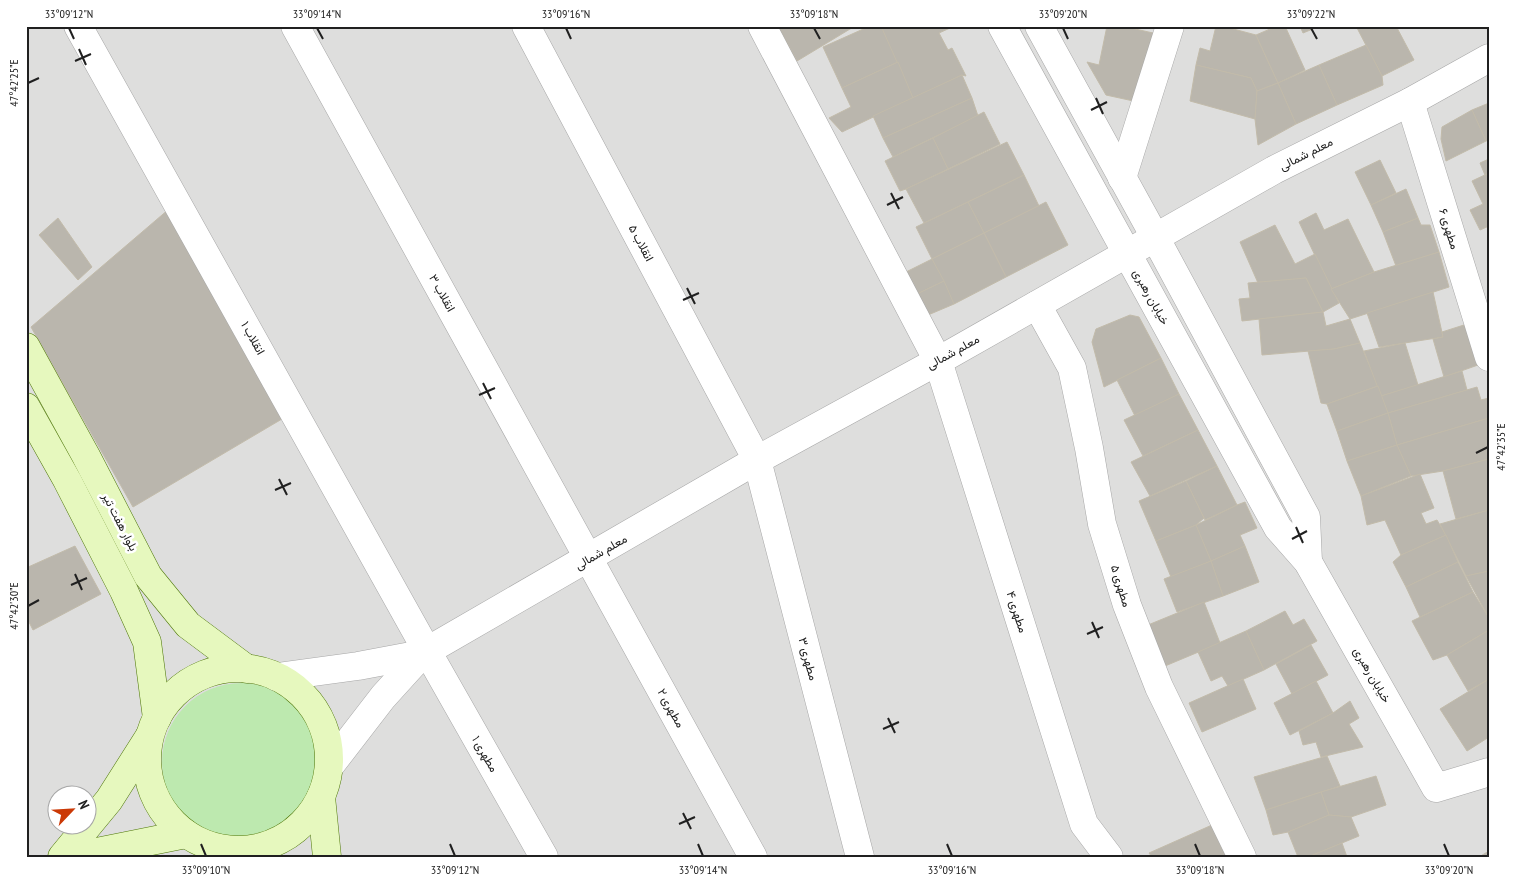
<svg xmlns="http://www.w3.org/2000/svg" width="1515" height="883" font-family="'PT Sans Narrow',Vazirmatn,sans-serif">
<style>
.residential{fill:#dededd;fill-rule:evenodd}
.grass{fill:#bde9af}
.building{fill:#bab6ad;stroke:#c2bbaa}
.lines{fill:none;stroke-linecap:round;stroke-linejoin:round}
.minor-casing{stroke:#a7a7a7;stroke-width:29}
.secondary-casing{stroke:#4e7708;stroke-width:29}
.minor{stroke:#fff;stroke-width:28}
.secondary{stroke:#e6f8be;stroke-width:28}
.ticks{fill:none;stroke:#202020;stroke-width:2}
.labels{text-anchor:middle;stroke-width:5;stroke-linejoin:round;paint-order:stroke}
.street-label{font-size:12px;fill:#202020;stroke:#fff}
.neatline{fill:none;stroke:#202020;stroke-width:2}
.ticks-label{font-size:12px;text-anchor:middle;fill:#202020}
</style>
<rect width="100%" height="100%" fill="#f1f0e7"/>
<!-- residential -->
<path class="residential" d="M26,26h1463v831h-1463zM58,796h30v30h-30z"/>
<!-- grass -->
<circle class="grass" cx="241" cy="762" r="79"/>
<!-- building -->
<g class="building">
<polygon points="778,26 855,26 797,61"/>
<polygon points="870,26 881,26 898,62 842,88 823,47"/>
<polygon points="881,26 949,26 950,28 939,33 948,50 952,48 966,76 962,75 913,98"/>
<polygon points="1107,26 1122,26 1153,33 1138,102 1106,95 1087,62 1099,65"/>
<polygon points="1216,26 1222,26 1256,35 1278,83 1257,91 1251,78 1196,65 1200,48 1210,51"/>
<polygon points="1277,26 1285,26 1305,70 1278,83 1256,35"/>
<polygon points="1300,26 1320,26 1303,33"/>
<polygon points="1356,26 1396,26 1414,60 1382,76"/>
<polygon points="1366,45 1382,76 1383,85 1337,105 1319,65"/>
<polygon points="898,62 913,98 842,132 829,118 851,107 842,88"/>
<polygon points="1196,65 1251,78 1257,91 1255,119 1190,101"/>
<polygon points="1319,65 1337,105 1296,124 1278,83"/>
<polygon points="962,75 972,98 883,138 873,116"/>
<polygon points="1278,83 1296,124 1258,145 1255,119 1257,91"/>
<polygon points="972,98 978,116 893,157 883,138"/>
<polygon points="1489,103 1489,140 1486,141 1472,110"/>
<polygon points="1472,110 1486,141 1446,161 1441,139 1442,127"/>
<polygon points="984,112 1000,144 948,169 933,138"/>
<polygon points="933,138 948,169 906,189 900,191 885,161"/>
<polygon points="1007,142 1024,175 924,223 906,189"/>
<polygon points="1489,159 1489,173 1485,175 1480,163"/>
<polygon points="1380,160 1396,193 1371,205 1355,172"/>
<polygon points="1489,173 1489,226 1480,230 1470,210 1483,204 1472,181"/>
<polygon points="1024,175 1039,206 984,233 968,202"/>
<polygon points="1406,189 1418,218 1383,232 1371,205"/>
<polygon points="968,202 984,233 932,259 916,227"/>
<polygon points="1046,202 1068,245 1006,277 984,233"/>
<polygon points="169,209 287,416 133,507 31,327"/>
<polygon points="1316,213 1324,230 1348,219 1374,272 1331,289 1299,222"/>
<polygon points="58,218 92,267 78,280 39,235"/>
<polygon points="1418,218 1421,225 1430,225 1439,252 1396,266 1383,232"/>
<polygon points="1275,225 1295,264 1315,254 1339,303 1323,312 1306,278 1258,283 1240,242"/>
<polygon points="984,233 1006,277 954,304 932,259"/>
<polygon points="1439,252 1449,287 1350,319 1331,289 1374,272"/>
<polygon points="932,259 944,281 917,294 906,272"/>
<polygon points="1306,278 1323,312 1242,321 1239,299 1250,298 1248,283"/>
<polygon points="944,281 954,304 928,315 917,294"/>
<polygon points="1433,292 1443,337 1379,347 1367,313"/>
<polygon points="1323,312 1326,326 1350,319 1360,343 1334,349 1262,355 1259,319"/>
<polygon points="1130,315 1139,317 1161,358 1104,387 1092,342 1096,329"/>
<polygon points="1467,324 1478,365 1444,377 1433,339 1443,337 1442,332"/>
<polygon points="1360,343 1378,386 1327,404 1321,403 1308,351 1334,349"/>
<polygon points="1405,343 1418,385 1381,396 1364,351"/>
<polygon points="1161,358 1179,394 1135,416 1117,380"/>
<polygon points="1462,371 1467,390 1388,413 1381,396"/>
<polygon points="1378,386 1388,413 1337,431 1327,404"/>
<polygon points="1477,387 1481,400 1489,398 1489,418 1397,445 1388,413"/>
<polygon points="1179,394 1198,430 1143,456 1124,420"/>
<polygon points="1388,413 1397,445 1347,461 1337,431"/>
<polygon points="1489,418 1489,459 1443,471 1411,476 1397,445"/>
<polygon points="1198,430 1217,466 1150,496 1131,462"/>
<polygon points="1397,445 1411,476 1361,496 1347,461"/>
<polygon points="1489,459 1489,510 1456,519 1443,471"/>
<polygon points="1217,466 1237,505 1205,520 1186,481"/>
<polygon points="1420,474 1434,508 1421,513 1426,524 1437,520 1446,535 1401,555 1385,520 1367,525 1361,496"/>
<polygon points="1186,481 1204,518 1196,525 1156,541 1139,501"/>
<polygon points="1245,502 1257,528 1240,535 1245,546 1211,561 1196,525 1237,505"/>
<polygon points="1489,510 1489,571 1466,576 1440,524"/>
<polygon points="1196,525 1211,561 1171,577 1156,541"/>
<polygon points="1446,535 1458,562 1406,587 1393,562 1401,555"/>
<polygon points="75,546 101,594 33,630 26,616 26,568"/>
<polygon points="1245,546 1259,582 1223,596 1211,561"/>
<polygon points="1211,561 1223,596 1177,612 1164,579"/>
<polygon points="1458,562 1473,592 1420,617 1406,587"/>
<polygon points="1489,571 1489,618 1466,576"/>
<polygon points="1473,592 1489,618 1489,630 1447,655 1433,660 1412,621"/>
<polygon points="1204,602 1220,643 1165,666 1148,625"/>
<polygon points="1285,611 1293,625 1304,619 1317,641 1264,670 1246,631"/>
<polygon points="1489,630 1489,679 1468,691 1447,655"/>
<polygon points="1246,631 1264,670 1228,686 1222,676 1211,681 1198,652"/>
<polygon points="1311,645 1328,675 1292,694 1276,664"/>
<polygon points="1243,679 1256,709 1202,732 1189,703"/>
<polygon points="1489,679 1489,737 1467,751 1440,709"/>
<polygon points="1316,681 1333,713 1290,735 1274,703"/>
<polygon points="1350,701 1359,718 1349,724 1363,747 1321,757 1316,742 1303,745 1299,731 1333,713"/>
<polygon points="1327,756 1340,786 1266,810 1254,777"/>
<polygon points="1376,776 1386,805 1351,817 1329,815 1321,792"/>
<polygon points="1321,792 1329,815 1288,832 1273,835 1266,810"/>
<polygon points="1329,815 1351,817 1359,836 1308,857 1298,857 1288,832"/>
<polygon points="1212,825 1227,856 1152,857 1149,853"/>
<polygon points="1342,843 1347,857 1308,857"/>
<polygon points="1489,851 1489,857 1479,857"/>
</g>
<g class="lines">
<defs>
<g id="minor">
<polyline points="78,26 427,651 544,857"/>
<polyline points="295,26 753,857"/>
<polyline points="526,26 757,460 860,857"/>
<polyline points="762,26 938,361 1084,824 1109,857"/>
<polyline points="1002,26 1278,528 1308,562 1436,788 1489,772"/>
<polyline points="1039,26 1155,237 1306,517 1308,562"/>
<polyline points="1410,102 1489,357"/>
<polyline points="1122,178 1170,26"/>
<polyline points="1037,305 1072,368 1089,448 1102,524 1127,605 1159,687 1242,857"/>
<polyline points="277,677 358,666 422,654"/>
<polyline points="329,767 383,697 422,654 427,651 757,460 938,361 1274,170 1410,102 1489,58"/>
</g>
<g id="secondary">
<polyline points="26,347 86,456 148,576 188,625 247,669"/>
<polyline points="26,407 67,480 124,591 147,642 157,718"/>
<circle cx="238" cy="759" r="91"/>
<polyline points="321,797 327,857"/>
<polyline points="62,857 109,800 149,737"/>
<polyline points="72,857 186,834"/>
</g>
</defs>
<!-- minor casing -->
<use href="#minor" class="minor-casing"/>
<!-- secondary casing -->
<use href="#secondary" class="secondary-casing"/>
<!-- minor -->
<use href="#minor" class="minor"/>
<!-- secondary -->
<use href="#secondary" class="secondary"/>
</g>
<!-- ticks -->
<path class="ticks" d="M69,28l5,11M317,28l6,11M566,28l5,11M814,28l6,11M1063,28l5,11M1311,28l6,11M79,49l7,16M75,61l16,-7M28,83l11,-5M1096,98l7,16M1091,110l16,-8M891,193l8,16M887,205l16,-8M687,288l8,16M683,300l16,-7M483,383l8,16M479,395l16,-7M1476,453l12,-6M279,479l8,16M275,490l16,-7M1296,527l7,16M1292,539l15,-8M75,574l7,16M71,585l16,-7M28,606l11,-6M1092,622l7,16M1087,634l16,-7M888,718l7,15M883,729l16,-7M683,813l8,16M679,824l16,-7M201,844l5,12M450,844l5,12M698,844l5,12M947,844l5,12M1195,844l5,12M1444,844l5,12"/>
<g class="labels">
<!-- street labels -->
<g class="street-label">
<text transform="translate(1306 154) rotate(-27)" y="4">معلم شمالی</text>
<text transform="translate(1449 229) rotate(73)" y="4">مطهری ۶</text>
<text transform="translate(641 243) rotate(62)" y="4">انقلاب ۵</text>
<text transform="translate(442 293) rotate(61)" y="4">انقلاب ۳</text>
<text transform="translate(1151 297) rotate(61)" y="4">خیابان رهبری</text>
<text transform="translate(253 338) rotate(61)" y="4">انقلاب ۱</text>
<text transform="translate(953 352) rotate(-29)" y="4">معلم شمالی</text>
<text transform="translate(120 522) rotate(63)" y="4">بلوار هفت تیر</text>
<text transform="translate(601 552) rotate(-30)" y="4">معلم شمالی</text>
<text transform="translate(1121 586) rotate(73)" y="4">مطهری ۵</text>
<text transform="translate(1017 612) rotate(72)" y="4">مطهری ۴</text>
<text transform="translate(808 659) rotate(75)" y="4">مطهری ۳</text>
<text transform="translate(1372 675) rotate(60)" y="4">خیابان رهبری</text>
<text transform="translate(671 708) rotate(61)" y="4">مطهری ۲</text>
<text transform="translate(485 754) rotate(60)" y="4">مطهری ۱</text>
</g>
</g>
<!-- border -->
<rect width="1515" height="883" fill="none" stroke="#ffffff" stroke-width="55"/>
<!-- north arrow -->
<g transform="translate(72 810) rotate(65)"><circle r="24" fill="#ffffff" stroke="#a6a6a6"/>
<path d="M0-4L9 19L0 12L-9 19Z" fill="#cb3906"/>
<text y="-8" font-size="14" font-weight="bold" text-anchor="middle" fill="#202020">N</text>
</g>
<rect x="28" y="28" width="1460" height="828" class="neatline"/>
<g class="ticks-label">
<text x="69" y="18">33°09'12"N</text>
<text x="317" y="18">33°09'14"N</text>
<text x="566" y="18">33°09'16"N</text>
<text x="814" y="18">33°09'18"N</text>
<text x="1063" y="18">33°09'20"N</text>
<text x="1311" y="18">33°09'22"N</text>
<text transform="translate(14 83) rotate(-90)" y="4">47°42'25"E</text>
<text transform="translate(1501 447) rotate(-90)" y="4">47°42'35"E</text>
<text transform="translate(14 606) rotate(-90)" y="4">47°42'30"E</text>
<text x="206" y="874">33°09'10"N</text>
<text x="455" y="874">33°09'12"N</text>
<text x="703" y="874">33°09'14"N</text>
<text x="952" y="874">33°09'16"N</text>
<text x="1200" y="874">33°09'18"N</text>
<text x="1449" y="874">33°09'20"N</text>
</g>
</svg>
